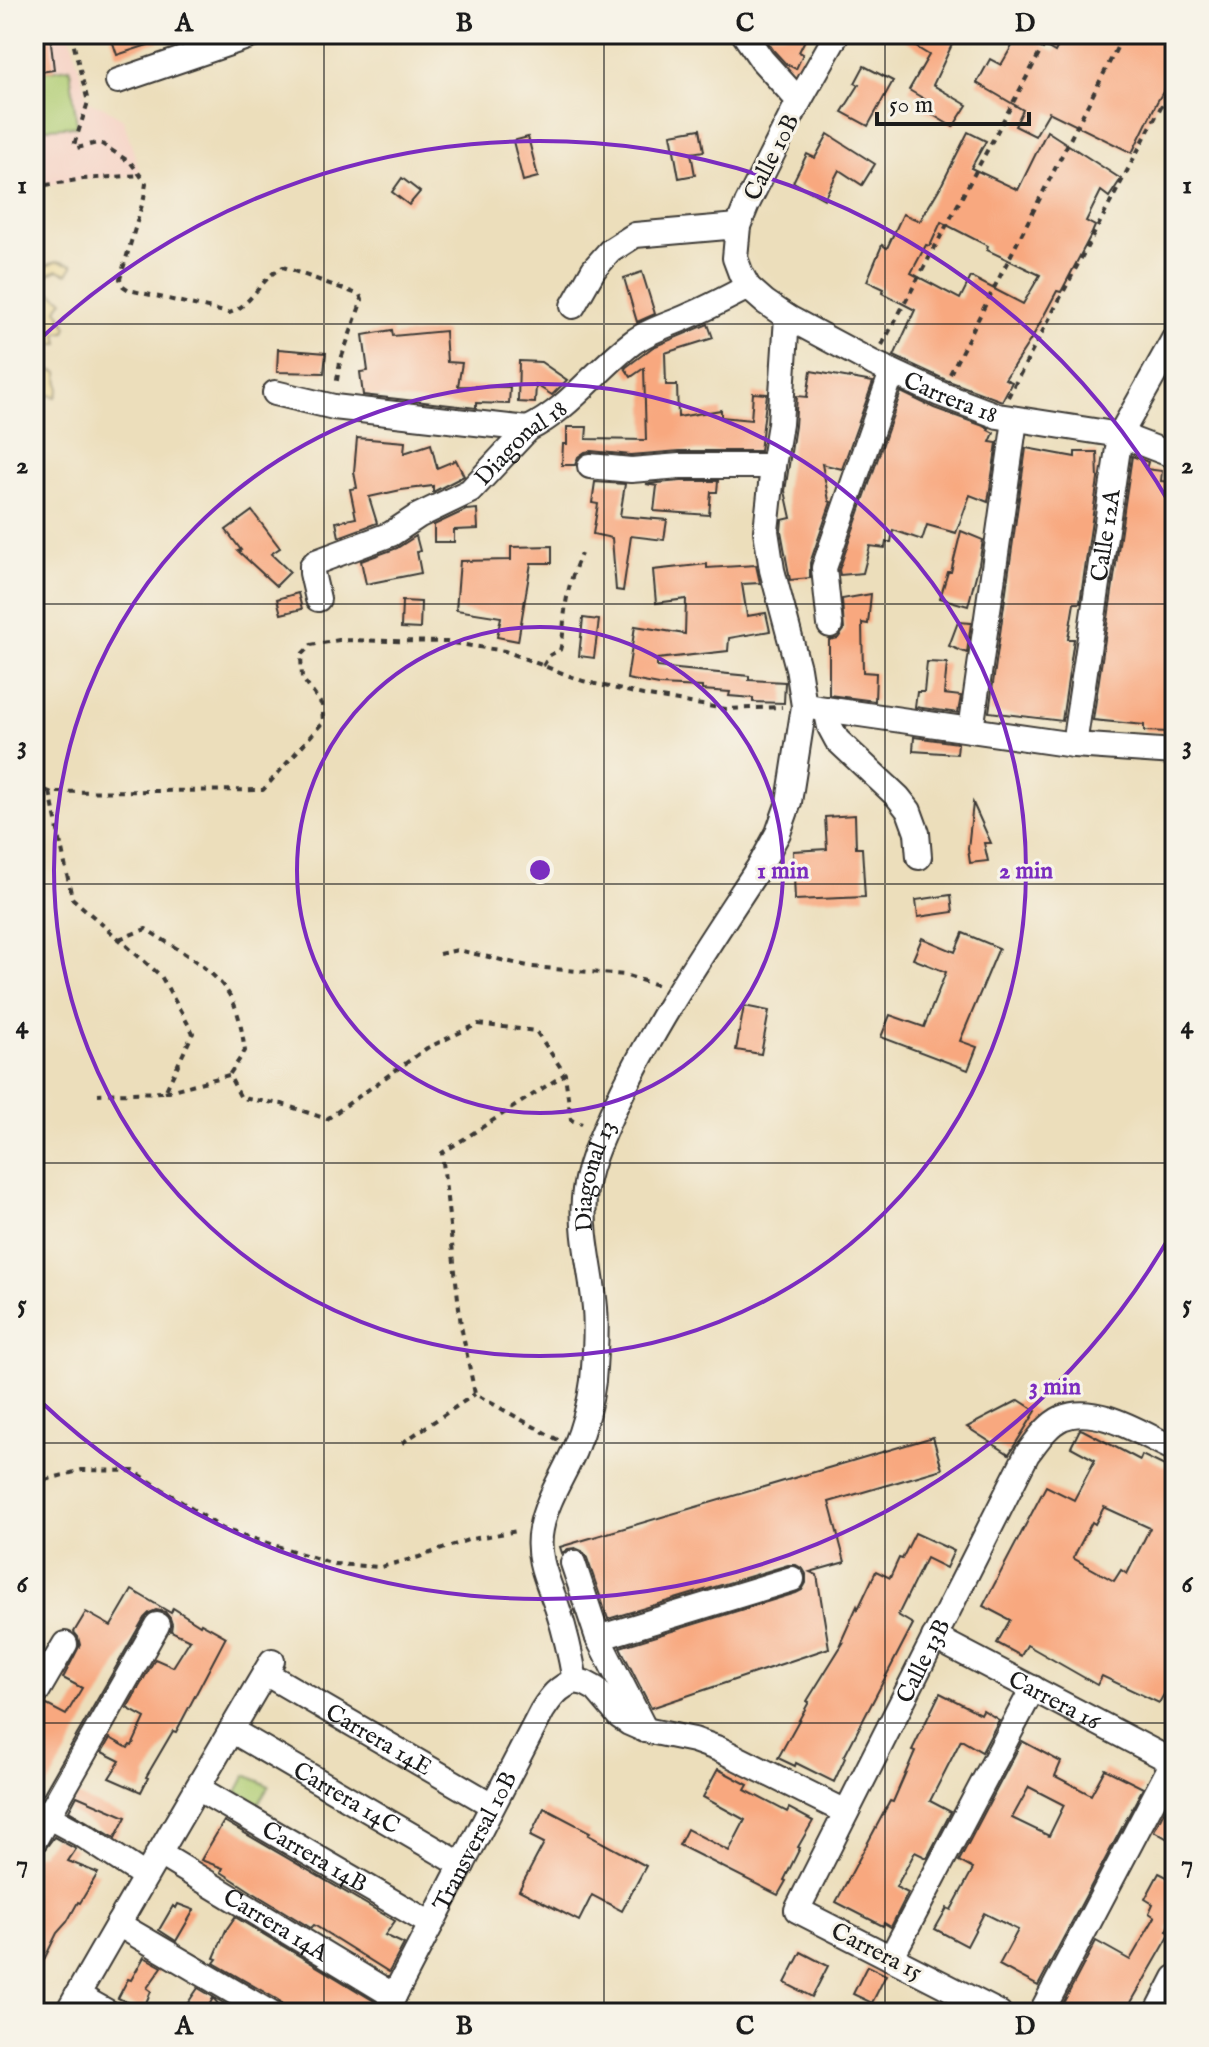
<svg xmlns="http://www.w3.org/2000/svg" width="1209" height="2047" font-family="'IM FELL English',serif">
<style>
.built{fill:#f6d2c4}
.green{fill:#b1cd74;stroke:#667448;stroke-width:2}
.sand{fill:#eeda9e;stroke:#857b5d;stroke-width:2}
.building{fill:#f8a87f;fill-rule:evenodd}
.lines{fill:none;stroke-linecap:round;stroke-linejoin:round}
.minor-casing{stroke:#3b3934;stroke-width:28}
.path{stroke:#3b3934;stroke-width:4;stroke-dasharray:6 6;stroke-linecap:butt}
.minor{stroke:#fff;stroke-width:24}
.grid{fill:none;stroke:#1c1c1c;stroke-width:2;stroke-opacity:0.55}
.ring{fill:none;stroke:#7b2cbf;stroke-width:4}
.labels{text-anchor:middle;stroke-width:6;stroke-linejoin:round;paint-order:stroke}
.street-label{font-size:24px;fill:#1c1c1c;stroke:#f7f3e8}
.centre{fill:#7b2cbf;stroke:#f7f3e8;stroke-width:4}
.ring-label{font-size:24px;text-anchor:middle;font-weight:bold;fill:#7b2cbf;stroke:#f7f3e8;stroke-width:6;stroke-linejoin:round;paint-order:stroke}
.neatline{fill:none;stroke:#1c1c1c;stroke-width:3}
.grid-label{font-size:26px;text-anchor:middle;font-weight:bold;fill:#1c1c1c}
</style>
<rect width="100%" height="100%" fill="#f7f3e8"/>
<filter id="ink" filterUnits="userSpaceOnUse"><feTurbulence type="fractalNoise" baseFrequency=".0125" numOctaves="2"/><feDisplacementMap in="SourceGraphic" scale="16" xChannelSelector="R" yChannelSelector="G"/><feConvolveMatrix kernelMatrix="1 2 1 2 8 2 1 2 1" color-interpolation-filters="sRGB"/></filter>
<filter id="wash" filterUnits="userSpaceOnUse"><feTurbulence type="fractalNoise" baseFrequency=".006" numOctaves="4" result="noise"/><feDisplacementMap in="SourceGraphic" scale="32" xChannelSelector="R" yChannelSelector="G"/><feGaussianBlur stdDeviation="1.8" result="paint"/><feColorMatrix in="noise" values="0 0 0 0 0 0 0 0 0 0 0 0 0 0 0 0 0 1.4 0 .05"/><feComposite in="paint" operator="in"/></filter>
<g filter="url(#wash)">
<rect width="100%" height="100%" fill="#ecdebb"/>
<!-- built -->
<polygon class="built" points="34,34 70,34 88,102 102,106 123,119 141,175 83,179 34,187"/>
<!-- green -->
<g class="green">
<polygon points="70,68 77,126 34,129 34,73"/>
<polygon points="246,1775 269,1786 259,1803 237,1792"/>
</g>
<!-- sand -->
<g class="sand">
<polygon points="57,261 73,265 67,274 58,270 46,275 39,285 63,300 57,309 67,326 65,332 57,333 59,344 44,344 34,339 34,279 37,277 46,266"/>
<polygon points="34,367 58,372 59,388 56,397 49,395 34,400"/>
</g>
<g id="blocks">
<!-- building -->
<g class="building">
<polygon points="34,34 50,34 54,70 34,73"/>
<polygon points="121,34 171,34 172,37 117,55 111,37"/>
<polygon points="768,34 808,34 799,52 803,54 796,69 786,64 774,51 766,39"/>
<polygon points="895,34 957,34 933,85 967,105 953,127 921,108 926,100 909,90 929,55"/>
<polygon points="1019,34 1024,34 1055,52 1064,34 1175,34 1175,72 1157,102 1132,153 1049,112 1035,136 1015,126 1023,110 977,83 990,59 1001,65"/>
<polygon points="864,66 893,81 868,126 842,112 859,85 855,83"/>
<polygon points="700,129 704,151 691,153 695,175 679,178 671,134"/>
<path d="M1047,131l74,48 -12,18 -8,-6 -15,30 9,5 -3,7 -31,59 -4,-1 -24,45 -28,43 7,3 -10,19 -56,-21 -52,-24 21,-46 -33,-17 2,-4 -17,-8 15,-36 5,3 16,-34 17,7 22,-37 26,-52 18,9 -15,27 47,22zM941,222l47,24 -1,4 53,25 -17,29 -50,-26 -2,-1 -11,22 -49,-26 15,-28 4,1z"/>
<polygon points="828,134 875,164 862,185 839,170 824,199 793,182 807,154 815,158"/>
<polygon points="528,137 538,177 523,181 513,141"/>
<polygon points="402,178 420,192 409,205 392,192"/>
<polygon points="642,272 655,314 637,322 624,278"/>
<polygon points="708,324 713,338 665,353 666,385 677,385 678,417 721,410 721,417 751,420 753,393 767,394 760,451 680,451 631,455 591,451 585,452 578,457 575,465 562,465 563,444 567,444 567,427 587,427 586,439 646,440 644,368 631,377 625,368 653,347"/>
<polygon points="392,330 393,336 445,331 447,362 462,363 458,386 510,387 509,404 476,403 476,408 363,395 360,372 368,371 363,335"/>
<polygon points="278,349 326,353 324,373 277,372"/>
<polygon points="519,361 541,362 567,380 552,395 536,385 535,403 518,402"/>
<polygon points="811,371 873,382 842,469 822,464 829,501 831,502 810,563 810,578 790,580 781,531 782,520 791,518 785,491 795,426 797,396 807,397"/>
<polygon points="901,392 934,408 989,428 988,430 994,433 990,442 997,443 988,502 970,495 956,533 927,525 922,540 893,530 891,542 886,542 885,548 870,546 863,573 840,575 839,570"/>
<polygon points="357,438 405,442 404,453 431,444 437,468 456,460 464,476 433,492 433,486 401,490 369,497 377,523 339,537 336,522 356,518 350,489 357,488 354,472"/>
<polygon points="1026,448 1075,457 1075,452 1097,452 1098,479 1080,603 1074,603 1068,639 1074,639 1062,721 989,712"/>
<polygon points="1132,456 1148,462 1146,469 1162,471 1161,481 1175,482 1175,676 1171,675 1170,732 1144,731 1144,725 1093,720"/>
<polygon points="681,481 718,481 717,492 711,492 709,515 654,511 657,486 646,484"/>
<polygon points="595,482 625,484 620,516 667,520 664,540 631,536 623,591 616,590 612,538 593,534 598,504 592,503"/>
<polygon points="477,509 478,529 454,530 454,542 434,542 434,525 466,510"/>
<polygon points="252,511 280,548 271,554 290,572 276,586 238,551 241,550 226,530"/>
<polygon points="961,531 983,540 979,564 968,606 940,598 948,572 951,572"/>
<polygon points="416,536 420,551 417,552 421,573 366,584 361,561 397,548"/>
<polygon points="552,546 552,563 531,563 518,641 497,637 501,617 456,610 460,561 511,560 511,547"/>
<polygon points="707,564 707,568 756,565 760,583 742,584 747,616 766,613 770,631 729,638 728,651 657,659 657,667 749,676 749,680 785,682 784,703 753,702 753,698 729,696 730,692 702,690 702,687 659,685 627,679 635,626 685,634 686,599 656,603 653,570"/>
<polygon points="298,593 302,609 281,614 277,599"/>
<polygon points="871,594 868,624 862,623 863,672 876,673 875,701 829,695 829,640 838,638 844,630 842,599"/>
<polygon points="402,601 421,602 420,629 401,628"/>
<polygon points="583,618 599,620 594,658 579,656"/>
<polygon points="958,622 971,623 967,653 949,646"/>
<polygon points="927,662 947,663 944,694 961,696 958,713 915,707 917,692 924,692"/>
<polygon points="914,737 958,743 957,754 913,751"/>
<polygon points="973,803 991,843 984,843 988,861 970,863 968,849"/>
<polygon points="855,815 856,848 862,848 865,897 795,900 793,851 827,849 825,817"/>
<polygon points="951,895 953,912 918,917 916,900"/>
<polygon points="963,933 999,948 960,1041 977,1047 968,1070 881,1037 890,1015 924,1027 946,972 913,959 922,938 955,952"/>
<polygon points="744,1006 769,1011 761,1054 736,1050"/>
<polygon points="1019,1400 1036,1411 1009,1454 967,1427"/>
<path d="M1080,1429l3,1 57,30 2,-5 33,16v204l-16,28 -57,-27 -5,9 -70,-40 -6,11 -24,-13 13,-23 -27,-14 63,-120 28,14 21,-40 -24,-13zM1104,1507l46,21 -23,46 -6,-4 -7,11 -41,-23 19,-36 3,2z"/>
<polygon points="933,1437 942,1469 829,1502 845,1562 810,1572 817,1575 829,1648 651,1708 620,1647 796,1593 802,1590 806,1583 806,1574 803,1569 796,1565 788,1565 608,1619 587,1558 582,1551 575,1548 568,1549 562,1553 560,1547"/>
<polygon points="915,1533 954,1551 946,1568 926,1558 898,1615 913,1624 844,1757 845,1758 834,1782 796,1763 795,1766 778,1758 809,1702 807,1701 843,1643 840,1644 857,1606 858,1609 876,1571 890,1578 899,1558 902,1559"/>
<polygon points="132,1590 171,1613 173,1608 200,1625 201,1623 226,1637 176,1732 173,1731 146,1777 148,1778 141,1792 109,1778 120,1761 102,1752 110,1738 128,1748 130,1745 132,1746 145,1718 127,1708 155,1659 173,1667 190,1640 171,1631 172,1624 170,1618 165,1612 156,1610 149,1613 144,1618 42,1796 34,1795 34,1715 36,1712 42,1710 47,1705 66,1715 82,1688 63,1678 80,1645 78,1637 74,1632 86,1612 111,1626"/>
<polygon points="940,1693 981,1714 983,1710 999,1720 982,1752 961,1740 930,1801 951,1812 927,1858 915,1852 896,1887 908,1893 891,1927 884,1923 883,1926 836,1902 890,1801 893,1802 915,1751 912,1750"/>
<path d="M1022,1741l39,21 -6,14 36,19 14,-26 38,19 -105,198 -39,-21 19,-35 -34,-17 -17,33 -32,-17 12,-21 4,2 22,-41 -14,-8zM1029,1787l35,18 -15,31 -37,-18z"/>
<polygon points="718,1769 748,1785 745,1790 787,1812 789,1808 813,1821 798,1847 800,1848 784,1880 786,1881 778,1895 679,1845 687,1829 729,1851 745,1820 703,1797"/>
<polygon points="1175,1790 1175,1843 1154,1831"/>
<polygon points="77,1796 126,1817 115,1838 69,1811"/>
<polygon points="544,1808 590,1832 588,1835 646,1866 622,1911 592,1895 579,1921 519,1890 544,1843 530,1836"/>
<polygon points="224,1821 395,1921 385,1935 404,1944 389,1972 314,1925 311,1928 252,1892 221,1872 223,1868 201,1860"/>
<polygon points="54,1837 76,1849 68,1861 98,1873 80,1903 78,1902 67,1922 57,1933 34,1980 34,1856 42,1853"/>
<polygon points="1159,1873 1175,1881 1175,1915 1167,1931 1171,1933 1125,2013 1063,2013 1059,2011 1096,1941 1130,1960 1155,1917 1149,1913 1153,1904 1145,1899"/>
<polygon points="178,1904 194,1910 176,1941 159,1930 173,1906 176,1908"/>
<polygon points="235,1917 374,2001 370,2013 285,2013 283,2006 278,2000 214,1963 217,1959 214,1958 226,1930"/>
<polygon points="801,1952 828,1966 812,1997 785,1983"/>
<polygon points="144,1957 162,1967 147,1988 151,1991 143,2010 118,1998 128,1979 131,1980"/>
<polygon points="867,1966 886,1975 872,2003 853,1994"/>
<polygon points="198,1988 240,2013 226,2013 213,1998 205,2013 181,2013"/>
</g>
</g>
</g>
<g filter="url(#ink)">
<use href="#blocks" fill-opacity="0" stroke="#3b3934" stroke-width="2"/>
<g class="lines">
<defs>
<g id="minor">
<polyline points="744,34 762,60 799,101"/>
<path id="s1" d="M837,34l-38,67 -52,103 -9,22 -3,32 6,16 7,13 17,15 22,15 86,46 67,31 58,22 122,19 55,21"/>
<polyline points="118,81 256,34"/>
<polyline points="573,306 594,269 610,251 635,235 738,226"/>
<polyline points="275,393 334,407 528,429"/>
<polyline points="590,466 631,470 680,466 773,466"/>
<path id="s2" d="M318,599l-6,-26v-7l4,-4 75,-28 27,-18 52,-25 58,-62c41,-20 68,-59 104,-86 18,-14 41,-19 61,-29 19,-8 37,-18 55,-27"/>
<polyline points="830,625 824,568 892,372"/>
<polyline points="804,706 1074,745 1175,752"/>
<polyline points="826,709 830,727 837,740 898,797 909,811 917,833 919,857"/>
<polyline points="971,730 1015,420"/>
<path id="s3" d="M1074,745l46,-310 55,-98"/>
<polyline points="573,1563 598,1638 645,1730"/>
<path id="s4" d="M934,1637l241,126"/>
<polyline points="598,1638 792,1579"/>
<path id="s5" d="M265,1673l227,132"/>
<path id="s6" d="M575,1681c-4,-24 -9,-47 -17,-71 -9,-27 -23,-52 -17,-81 5,-28 22,-53 33,-78 9,-22 16,-46 19,-70 2,-24 4,-49 2,-73 -3,-36 -14,-73 -11,-109 2,-29 16,-59 28,-86 41,-88 96,-168 149,-249l17,-31 11,-31 15,-96 -6,-38 -26,-98 -6,-39 7,-65 7,-42 7,-107"/>
<polyline points="575,1681 585,1683 596,1689 619,1716 629,1723 645,1730 694,1740 719,1749 846,1812"/>
<polyline points="34,1697 65,1644"/>
<path id="s7" d="M231,1730l231,135"/>
<path id="s8" d="M199,1789l232,135"/>
<polyline points="36,1810 84,1836 145,1876"/>
<polyline points="34,1841 157,1625"/>
<path id="s9" d="M158,1853l236,143"/>
<polyline points="118,1924 270,2013"/>
<polyline points="891,1958 1033,1688"/>
<polyline points="77,1995 109,2013"/>
<path d="M67,2013c67,-118 136,-235 205,-352"/>
<path id="s10" d="M385,2013l157,-302c9,-14 16,-24 33,-30"/>
<path id="s11" d="M999,2013l-202,-103 230,-456c10,-13 20,-29 35,-36 35,-15 81,17 113,31"/>
<polyline points="1041,2013 1173,1762"/>
<polyline points="1157,2013 1175,1978"/>
</g>
</defs>
<!-- minor casing -->
<use href="#minor" class="minor-casing"/>
<!-- path -->
<g class="path">
<path d="M71,34l17,68 -14,43 3,3 20,-5 5,1 29,19 15,20 -2,15 -24,81 3,7 6,4 100,23c22,-6 32,-36 54,-46l77,28 2,5 -22,62 -4,24"/>
<polyline points="34,187 83,179 141,175"/>
<polyline points="882,345 1050,34"/>
<polyline points="950,374 1124,34"/>
<polyline points="1008,397 1175,80"/>
<path d="M543,666l7,-11 10,-5c4,-13 3,-26 5,-39 2,-20 8,-39 16,-57"/>
<polyline points="34,786 50,792 263,790 323,722 322,705 302,678 301,655 311,645 339,640 446,642 505,651 583,681 643,695 726,709 782,707"/>
<polyline points="50,792 72,898 161,976 193,1033 165,1092 98,1094"/>
<path d="M119,939l27,-10c27,18 68,39 84,67 10,17 12,37 15,55l-16,24"/>
<polyline points="439,954 458,950 532,967 624,975 657,985"/>
<polyline points="165,1092 229,1075 241,1098 282,1104 327,1119 427,1048 478,1024 536,1031 565,1074"/>
<polyline points="558,1440 475,1394 461,1326 442,1153 565,1074 571,1120 582,1124"/>
<polyline points="402,1443 475,1394"/>
<polyline points="34,1483 82,1470 134,1471 223,1529 334,1564 381,1567 419,1557 471,1539 518,1531"/>
</g>
<!-- minor -->
<use href="#minor" class="minor"/>
</g>
</g>
<!-- grid -->
<path class="grid" d="M324,34v1979M604,34v1979M885,34v1979M34,324h1141M34,604h1141M34,884h1141M34,1163h1141M34,1443h1141M34,1723h1141"/>
<!-- distance rings -->
<g class="ring">
<circle cx="540" cy="870" r="243"/>
<circle cx="540" cy="870" r="486"/>
<path d="M1174 1229A729 729 0 0 1 38 1399M38 341A729 729 0 0 1 1174 511"/>
</g>
<g class="labels">
<!-- street labels -->
<g class="street-label">
<text transform="translate(771 157) rotate(-63)" y="8">Calle 10B</text>
<text dy="8" stroke="none"><textPath href="#s1" startOffset="512">Carrera 18</textPath></text>
<text dy="8" stroke="none"><textPath href="#s2" startOffset="280">Diagonal 18</textPath></text>
<text dy="8" stroke="none"><textPath href="#s3" startOffset="212">Calle 12A</textPath></text>
<text dy="8" stroke="none"><textPath href="#s6" startOffset="522">Diagonal 13</textPath></text>
<text dy="8" stroke="none"><textPath href="#s11" startOffset="506">Calle 13B</textPath></text>
<text dy="8" stroke="none"><textPath href="#s4" startOffset="136">Carrera 16</textPath></text>
<text dy="8" stroke="none"><textPath href="#s5" startOffset="132">Carrera 14E</textPath></text>
<text dy="8" stroke="none"><textPath href="#s7" startOffset="134">Carrera 14C</textPath></text>
<text dy="8" stroke="none"><textPath href="#s10" startOffset="194">Transversal 10B</textPath></text>
<text dy="8" stroke="none"><textPath href="#s8" startOffset="134">Carrera 14B</textPath></text>
<text dy="8" stroke="none"><textPath href="#s9" startOffset="138">Carrera 14A</textPath></text>
<text transform="translate(877 1951) rotate(27)" y="8">Carrera 15</text>
</g>
</g>
<circle cx="540" cy="870" r="12" class="centre"/>
<g class="ring-label">
<text x="783" y="878">1 min</text>
<text x="1026" y="878">2 min</text>
<text x="1055" y="1394">3 min</text>
</g>
<!-- margin -->
<rect width="1209" height="2047" fill="none" stroke="#f7f3e8" stroke-width="88"/>
<!-- scale -->
<path d="M877 112v12h152v-12" fill="none" stroke="#1c1c1c" stroke-width="4"/>
<text x="889" y="112" font-size="24" fill="#1c1c1c" stroke="#f7f3e8" stroke-width="6" paint-order="stroke">50 m</text>
<rect x="44" y="44" width="1121" height="1959" class="neatline"/>
<g class="grid-label">
<text x="184" y="31">A</text>
<text x="464" y="31">B</text>
<text x="745" y="31">C</text>
<text x="1025" y="31">D</text>
<text x="22" y="193">1</text>
<text x="1187" y="193">1</text>
<text x="22" y="473">2</text>
<text x="1187" y="473">2</text>
<text x="22" y="753">3</text>
<text x="1187" y="753">3</text>
<text x="22" y="1033">4</text>
<text x="1187" y="1033">4</text>
<text x="22" y="1312">5</text>
<text x="1187" y="1312">5</text>
<text x="22" y="1592">6</text>
<text x="1187" y="1592">6</text>
<text x="22" y="1872">7</text>
<text x="1187" y="1872">7</text>
<text x="184" y="2034">A</text>
<text x="464" y="2034">B</text>
<text x="745" y="2034">C</text>
<text x="1025" y="2034">D</text>
</g>
</svg>
